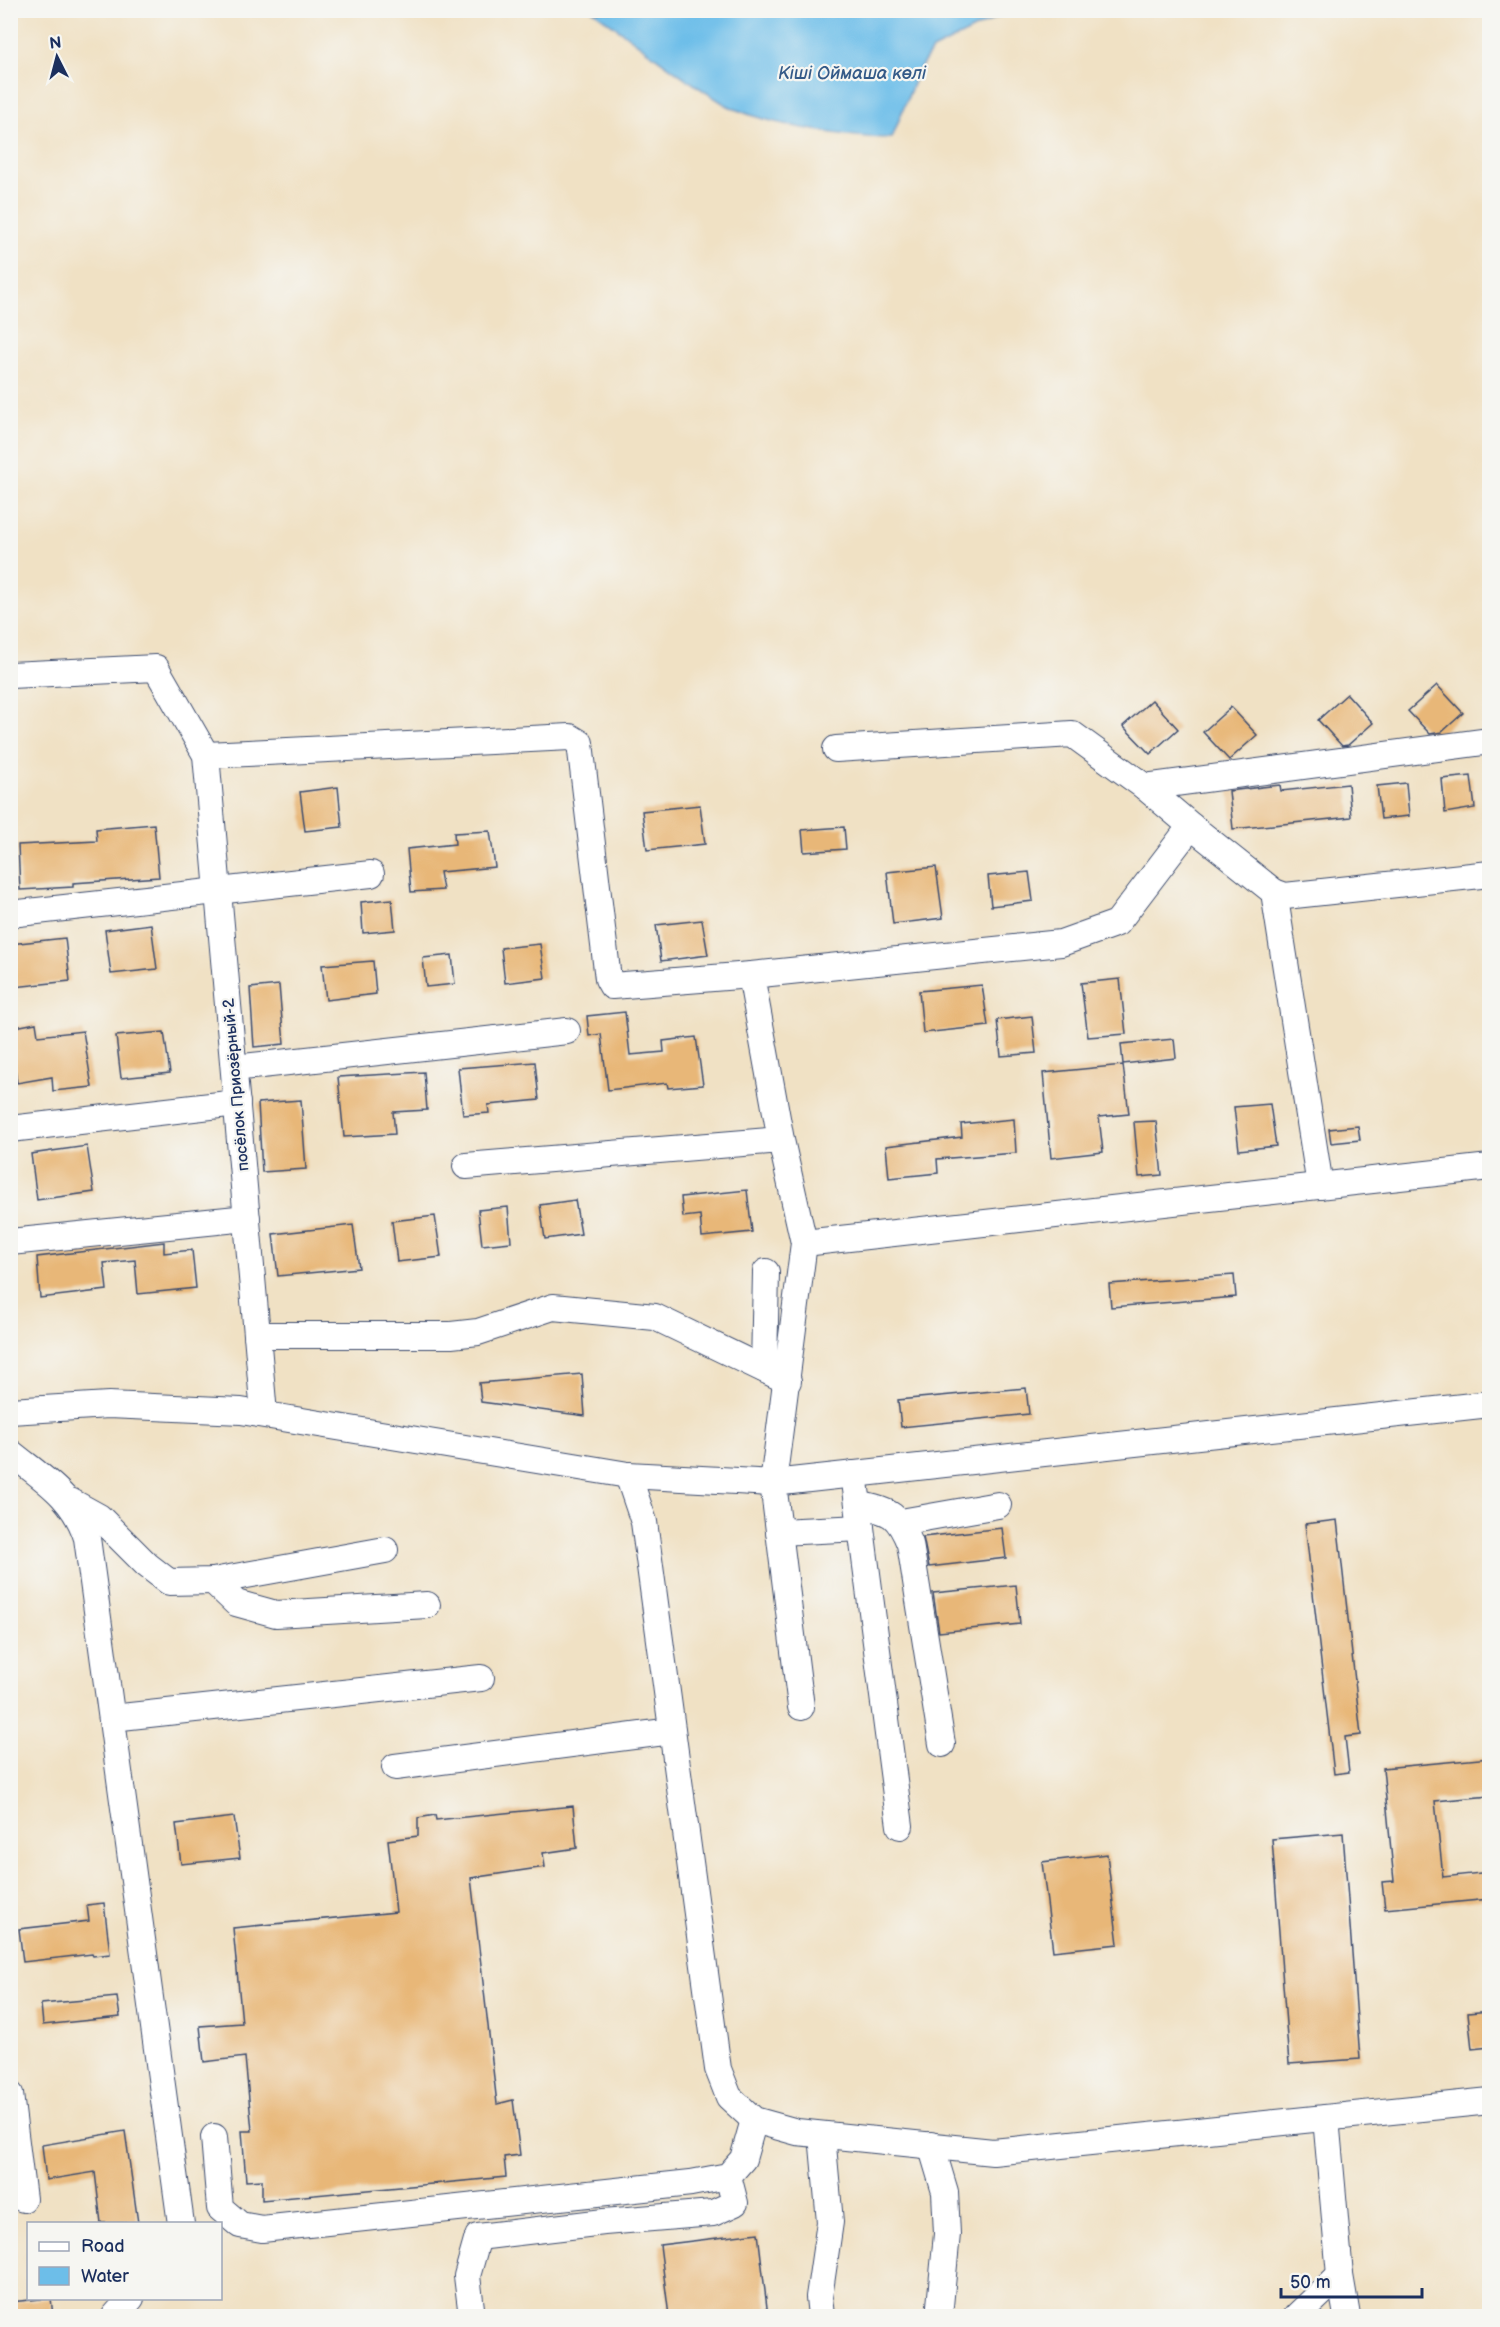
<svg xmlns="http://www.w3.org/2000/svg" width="1500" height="2327" font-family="'Balsamiq Sans',sans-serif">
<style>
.water{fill:#6dbee9;stroke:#4476a4;stroke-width:1.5}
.building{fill:#e8b778}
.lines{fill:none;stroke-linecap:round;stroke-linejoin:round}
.minor-casing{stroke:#3b4a6d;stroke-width:28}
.minor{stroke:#fff;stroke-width:26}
.labels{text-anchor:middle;stroke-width:4.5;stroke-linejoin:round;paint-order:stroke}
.street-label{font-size:16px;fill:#1b2f5e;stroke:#f6f6f2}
.water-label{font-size:18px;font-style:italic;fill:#345a88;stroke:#f6f6f2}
</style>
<rect width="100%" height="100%" fill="#f6f6f2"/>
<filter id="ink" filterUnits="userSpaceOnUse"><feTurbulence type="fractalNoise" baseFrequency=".0167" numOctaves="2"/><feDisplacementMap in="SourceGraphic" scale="12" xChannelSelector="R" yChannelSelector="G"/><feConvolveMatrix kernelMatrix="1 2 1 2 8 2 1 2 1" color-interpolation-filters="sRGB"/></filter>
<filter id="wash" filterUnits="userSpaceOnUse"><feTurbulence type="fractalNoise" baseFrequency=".008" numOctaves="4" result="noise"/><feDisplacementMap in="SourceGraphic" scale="24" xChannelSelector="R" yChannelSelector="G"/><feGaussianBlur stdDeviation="1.35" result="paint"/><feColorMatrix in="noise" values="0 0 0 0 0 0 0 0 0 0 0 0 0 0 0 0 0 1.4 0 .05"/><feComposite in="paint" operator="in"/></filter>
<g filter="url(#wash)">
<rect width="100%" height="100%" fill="#f0e1c4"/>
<!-- water -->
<path class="water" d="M593,11h417l-78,39 -14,21 -26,67c-42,0 -133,-14 -169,-35 -45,-27 -87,-62 -130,-92z"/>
<g id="blocks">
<!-- building -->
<g class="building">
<polygon points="1437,685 1463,713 1442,732 1430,734 1408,711"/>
<polygon points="1347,694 1373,723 1348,745 1342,746 1318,720"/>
<polygon points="1152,700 1178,729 1150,754 1123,726"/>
<polygon points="1231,707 1257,735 1229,760 1203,732"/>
<polygon points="1471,776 1475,808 1445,813 1442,779"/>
<polygon points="1406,783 1409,816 1381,819 1377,786"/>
<polygon points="1348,784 1351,817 1233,829 1229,791 1280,785 1281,791"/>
<polygon points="338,787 342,827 305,831 300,792"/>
<polygon points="700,805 705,844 647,850 642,811"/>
<polygon points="154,824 159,877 73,883 73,887 20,890 18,845 97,841 96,829"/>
<polygon points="844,827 846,849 804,852 802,830"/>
<polygon points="490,831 495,867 440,872 443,890 411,892 407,849 455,844 454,833"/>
<polygon points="936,867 943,918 893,924 887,872"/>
<polygon points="1029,872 1033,901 991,906 988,876"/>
<polygon points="392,899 395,930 363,933 361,902"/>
<polygon points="702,920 708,955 661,961 656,925"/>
<polygon points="151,924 157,969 111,974 105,930"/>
<polygon points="65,938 70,981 14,987 10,944"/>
<polygon points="540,944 545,978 505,983 501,948"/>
<polygon points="452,955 455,984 426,987 423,958"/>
<polygon points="373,961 376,994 326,1000 322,965"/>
<polygon points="1120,979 1126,1034 1088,1037 1081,983"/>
<polygon points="279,985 284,1044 254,1047 250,988"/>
<polygon points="982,985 988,1026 923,1033 919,991"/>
<polygon points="625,1012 630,1055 664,1052 663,1041 696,1037 703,1085 668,1088 667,1083 608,1090 601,1034 589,1036 587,1016"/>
<polygon points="1032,1016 1036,1053 1001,1056 997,1020"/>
<polygon points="36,1023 38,1036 83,1031 92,1087 53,1091 52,1077 17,1083 14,1060 10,1060 10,1028"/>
<polygon points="164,1032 170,1073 121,1078 116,1036"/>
<polygon points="1174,1039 1176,1058 1123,1064 1121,1044"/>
<polygon points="535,1062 539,1100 488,1105 489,1113 463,1115 458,1068"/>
<polygon points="1123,1065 1129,1114 1099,1117 1103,1152 1051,1158 1043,1073"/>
<polygon points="424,1072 427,1110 393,1112 395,1134 344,1137 338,1077"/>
<polygon points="301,1100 306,1169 262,1172 258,1103"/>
<polygon points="1270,1104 1276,1146 1239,1150 1234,1107"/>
<polygon points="1014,1119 1016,1153 937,1159 938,1173 889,1178 886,1146 962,1137 961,1124"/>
<polygon points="1156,1121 1162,1175 1139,1177 1134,1122"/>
<polygon points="1358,1126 1360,1140 1331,1143 1329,1129"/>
<polygon points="87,1146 94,1192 37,1200 31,1154"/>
<polygon points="747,1190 752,1232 702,1237 700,1215 683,1217 681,1197"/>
<polygon points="575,1200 581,1234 545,1239 540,1205"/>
<polygon points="508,1207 511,1242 482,1245 478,1210"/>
<polygon points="435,1216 441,1257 397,1262 392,1221"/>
<polygon points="353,1225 359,1268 278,1276 273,1234"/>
<polygon points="164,1242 164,1253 192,1250 196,1288 138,1294 135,1260 104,1263 107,1290 40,1298 37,1257"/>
<polygon points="1234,1275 1236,1297 1111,1307 1109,1284"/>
<polygon points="582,1374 585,1416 481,1402 479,1383"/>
<polygon points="1026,1388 1029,1414 901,1427 898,1400"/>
<polygon points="1337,1520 1361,1735 1345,1737 1349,1772 1334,1774 1305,1524"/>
<polygon points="1002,1528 1006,1558 929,1567 923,1537"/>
<polygon points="1016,1585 1020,1624 939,1632 933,1593"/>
<polygon points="1490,1758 1490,1796 1435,1801 1443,1877 1490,1872 1490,1899 1385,1909 1382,1882 1394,1881 1383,1768"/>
<polygon points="573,1806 577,1848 543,1853 545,1867 471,1878 497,2104 513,2100 520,2155 504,2157 506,2177 262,2200 262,2180 246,2181 242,2131 252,2131 245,2057 204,2062 200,2026 242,2023 233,1928 396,1912 388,1840 418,1836 418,1818 435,1815 436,1820"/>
<polygon points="234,1817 240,1858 181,1864 176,1824"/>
<polygon points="1343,1833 1360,2059 1289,2064 1272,1839"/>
<polygon points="1107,1854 1118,1944 1053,1951 1042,1862"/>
<polygon points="104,1903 110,1954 93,1956 92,1954 23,1962 19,1929 89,1921 87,1905"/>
<polygon points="117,1997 120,2017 43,2025 41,2004"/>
<polygon points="1490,2011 1490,2047 1472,2049 1468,2013"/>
<polygon points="125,2131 138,2223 101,2223 95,2172 46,2180 42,2145"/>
<polygon points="758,2233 768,2316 669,2316 660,2245"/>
<polygon points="51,2298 53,2316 10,2316 10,2302"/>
</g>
</g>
</g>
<g filter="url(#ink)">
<use href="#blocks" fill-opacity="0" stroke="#3b4a6d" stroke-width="1.5"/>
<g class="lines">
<defs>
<g id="minor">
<polyline points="10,675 156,668 206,755 264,1414"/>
<polyline points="206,755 570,737 580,743 608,979 612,986 751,975"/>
<polyline points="1145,787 1490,741"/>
<polyline points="1191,826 1274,892 1320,1186"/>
<polyline points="1274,892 1285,896 1490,874"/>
<polyline points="10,914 371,874"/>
<polyline points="234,1068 567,1031"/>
<polyline points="10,1129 237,1103"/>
<polyline points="466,1166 781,1140"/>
<polyline points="10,1242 247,1218"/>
<polyline points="804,1243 1490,1167"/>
<polyline points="257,1335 451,1335 478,1332 553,1307 655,1317 788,1381"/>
<polyline points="764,1369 766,1272"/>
<polyline points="10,1411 109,1405 241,1411 628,1475 773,1483 1490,1404"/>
<path d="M10,1452c33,27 64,44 77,86l94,686"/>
<polyline points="854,1474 900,1826"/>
<polyline points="628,1475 644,1522 718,2069 729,2097 754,2120 797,2132 993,2152 1490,2101"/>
<polyline points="70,1501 99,1517 147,1565 169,1582 213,1581 385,1550"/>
<path d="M858,1504c32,8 39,8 52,40l32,200"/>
<polyline points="901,1522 998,1505"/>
<polyline points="779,1532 861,1528"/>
<polyline points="213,1581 236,1603 276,1614 427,1605"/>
<polyline points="801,1707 773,1483 804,1243 781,1140 751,975 1061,943 1117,923 1191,826 1145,787 1072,734 836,749"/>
<polyline points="112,1718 481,1678"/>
<polyline points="395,1767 672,1731"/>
<polyline points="10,2094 23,2199"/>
<polyline points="1326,2118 1340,2275 1347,2316"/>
<polyline points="214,2137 220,2208 240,2225 262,2229 691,2183 728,2176 743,2159 754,2120"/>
<polyline points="931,2145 945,2192 947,2234 939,2316"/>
<polyline points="115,2316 131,2298"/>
<polyline points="472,2316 467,2276 478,2237 604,2222 713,2213 735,2203 728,2176"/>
<polyline points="821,2316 819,2297 830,2222 822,2135"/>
<polyline points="1297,2316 1340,2275"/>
</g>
</defs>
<!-- minor casing -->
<use href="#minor" class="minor-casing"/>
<!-- minor -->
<use href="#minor" class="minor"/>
</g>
</g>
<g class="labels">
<!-- street labels -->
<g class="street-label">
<text transform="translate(235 1085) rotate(-95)" y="6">посёлок Приозёрный-2</text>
</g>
<!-- water labels -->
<g class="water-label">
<text x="852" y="79">Кіші Оймаша көлi</text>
</g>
</g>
<!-- margin -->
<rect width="1500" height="2327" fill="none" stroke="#f6f6f2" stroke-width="36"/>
<!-- legend -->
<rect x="27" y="2222" width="195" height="78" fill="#f6f6f2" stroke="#9ea6b7" stroke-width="1.5"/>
<rect x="39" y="2242" width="30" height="9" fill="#ffffff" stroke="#9ea6b7" stroke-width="1.5"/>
<text x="81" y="2252" font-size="18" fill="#1b2f5e">Road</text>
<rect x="39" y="2267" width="30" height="18" fill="#6dbee9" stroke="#9ea6b7" stroke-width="1.5"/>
<text x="81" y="2282" font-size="18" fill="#1b2f5e">Water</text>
<!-- north arrow -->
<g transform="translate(57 57) rotate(354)" stroke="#f6f6f2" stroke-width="4.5" paint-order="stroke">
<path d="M0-4.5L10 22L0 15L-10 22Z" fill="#1b2f5e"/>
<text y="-9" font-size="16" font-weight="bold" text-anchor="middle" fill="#1b2f5e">N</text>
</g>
<!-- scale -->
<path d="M1281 2288v9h141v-9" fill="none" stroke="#1b2f5e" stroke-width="3"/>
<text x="1290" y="2288" font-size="18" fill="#1b2f5e" stroke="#f6f6f2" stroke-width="4.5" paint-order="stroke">50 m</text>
</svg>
